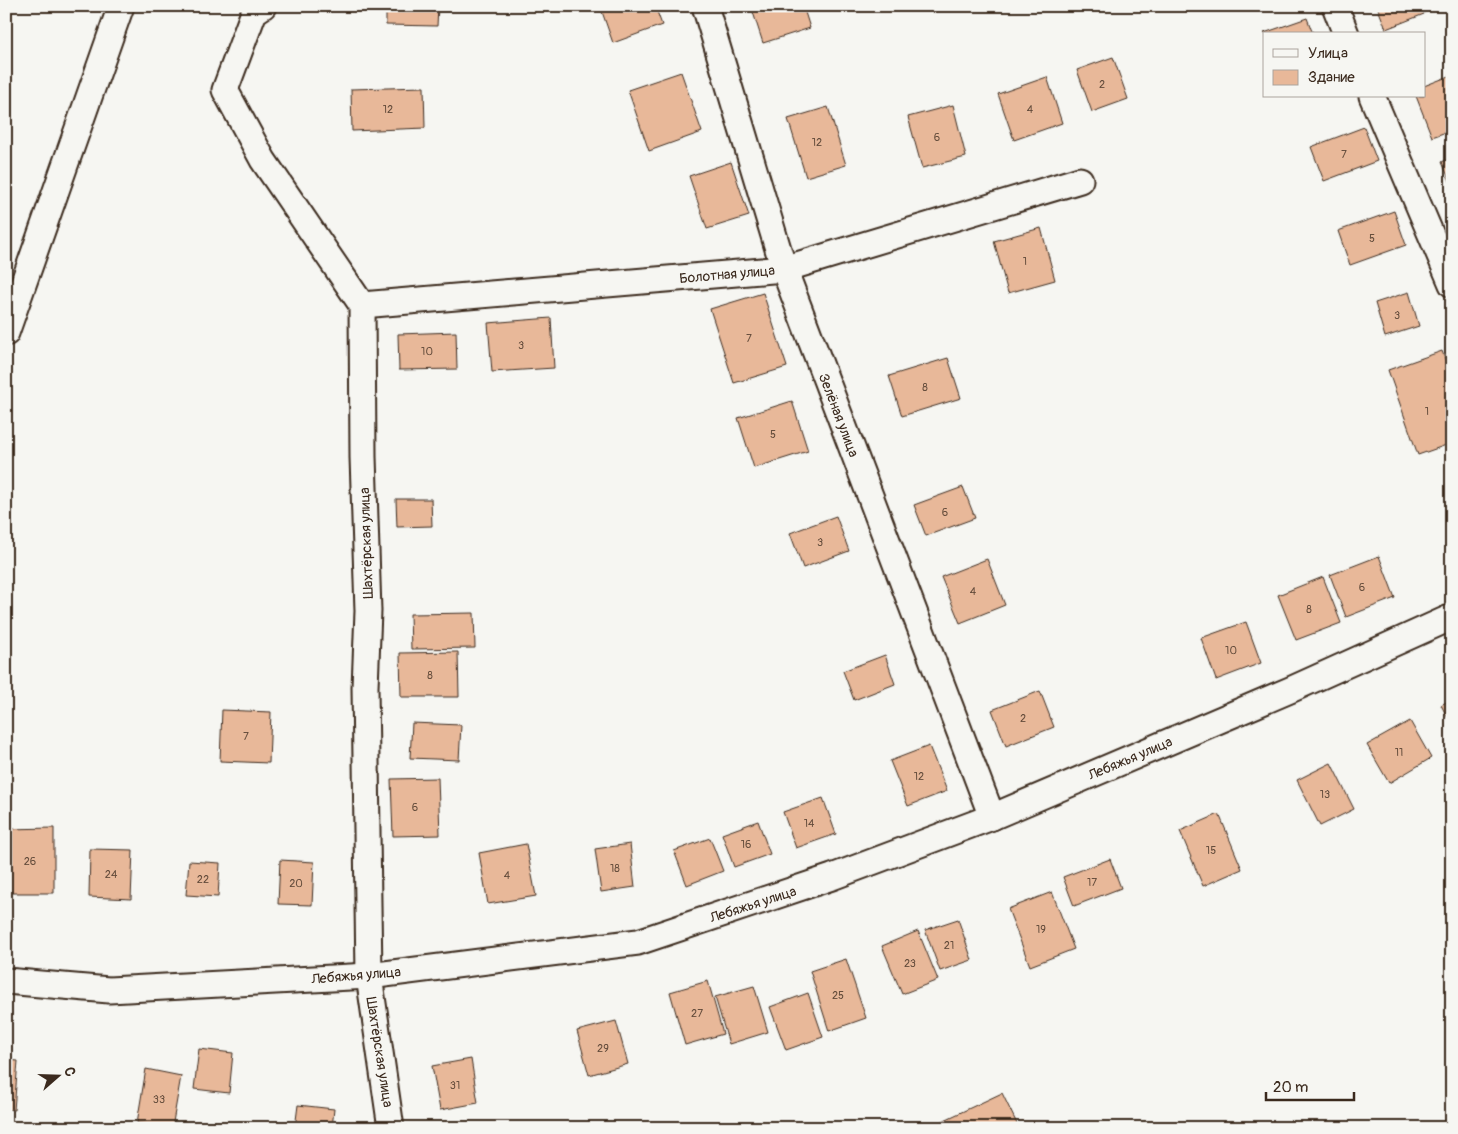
<svg xmlns="http://www.w3.org/2000/svg" width="1458" height="1134" font-family="Pangolin,sans-serif">
<style>
.building{fill:#e8b899;stroke:#3b2a1e}
.lines{fill:none;stroke-linecap:round;stroke-linejoin:round}
.minor-casing{stroke:#3b2a1e;stroke-width:29}
.minor{stroke:#f6f6f2;stroke-width:25}
.labels{text-anchor:middle;stroke-width:4;stroke-linejoin:round;paint-order:stroke}
.number-label{font-size:11px;fill:#664e3d}
.street-label{font-size:14px;fill:#3b2a1e;stroke:#f6f6f2}
</style>
<rect width="100%" height="100%" fill="#f6f6f2"/>
<filter id="ink" filterUnits="userSpaceOnUse"><feTurbulence type="fractalNoise" baseFrequency=".02" numOctaves="2"/><feDisplacementMap in="SourceGraphic" scale="10" xChannelSelector="R" yChannelSelector="G"/><feConvolveMatrix kernelMatrix="1 2 1 2 8 2 1 2 1" color-interpolation-filters="sRGB"/></filter>
<g filter="url(#ink)">
<!-- building -->
<g class="building">
<polygon points="386,6 438,6 437,26 386,25"/>
<polygon points="600,6 655,6 662,25 613,43"/>
<polygon points="751,6 803,6 810,28 763,43"/>
<polygon points="1377,6 1421,6 1424,14 1386,29"/>
<polygon points="1307,18 1313,34 1265,34 1264,33"/>
<polygon points="1113,57 1128,99 1092,112 1077,70"/>
<polygon points="681,72 702,132 649,151 628,90"/>
<polygon points="1452,75 1452,130 1432,137 1416,96 1424,96 1424,86"/>
<polygon points="1047,77 1062,123 1014,140 998,94"/>
<polygon points="424,87 425,128 352,131 351,89"/>
<polygon points="953,105 966,157 922,168 908,117"/>
<polygon points="828,107 846,165 806,177 788,119"/>
<polygon points="1364,127 1377,161 1324,181 1311,147"/>
<polygon points="1452,157 1452,186 1442,162"/>
<polygon points="731,162 749,216 707,229 689,176"/>
<polygon points="1394,211 1406,245 1350,265 1338,231"/>
<polygon points="1041,228 1055,280 1008,293 994,241"/>
<polygon points="1409,292 1419,326 1385,337 1375,303"/>
<polygon points="763,293 787,367 734,383 710,309"/>
<polygon points="551,318 554,368 492,372 488,323"/>
<polygon points="456,332 457,369 399,370 398,334"/>
<polygon points="1442,351 1452,378 1452,443 1418,455 1388,370"/>
<polygon points="948,358 961,398 902,416 889,376"/>
<polygon points="792,401 808,451 754,468 738,418"/>
<polygon points="963,487 975,518 926,536 914,505"/>
<polygon points="396,499 431,499 432,526 397,527"/>
<polygon points="836,516 849,551 803,568 790,533"/>
<polygon points="1379,556 1395,598 1346,617 1330,575"/>
<polygon points="987,559 1005,605 960,623 941,577"/>
<polygon points="1323,577 1341,623 1296,640 1278,595"/>
<polygon points="474,613 475,648 411,649 410,614"/>
<polygon points="1246,622 1261,663 1216,680 1201,638"/>
<polygon points="458,652 459,697 401,697 400,653"/>
<polygon points="885,655 895,684 854,700 843,671"/>
<polygon points="1040,691 1054,727 1006,746 992,710"/>
<polygon points="1452,699 1452,726 1441,705"/>
<polygon points="222,710 271,712 269,763 220,761"/>
<polygon points="1410,721 1431,758 1389,783 1367,745"/>
<polygon points="412,723 461,725 459,760 410,758"/>
<polygon points="929,746 947,791 908,806 890,761"/>
<polygon points="1331,763 1354,809 1320,826 1297,780"/>
<polygon points="438,778 440,835 393,836 391,779"/>
<polygon points="823,798 836,834 796,848 783,812"/>
<polygon points="1219,814 1242,869 1203,886 1180,831"/>
<polygon points="758,821 770,854 734,867 722,834"/>
<polygon points="54,828 54,893 6,893 6,829"/>
<polygon points="710,838 723,871 687,885 674,851"/>
<polygon points="526,844 536,896 488,904 479,853"/>
<polygon points="630,844 635,887 601,892 595,849"/>
<polygon points="90,849 133,850 131,899 89,897"/>
<polygon points="1110,859 1121,888 1074,906 1063,877"/>
<polygon points="280,860 314,862 312,905 278,904"/>
<polygon points="189,861 220,863 218,897 186,895"/>
<polygon points="1052,892 1074,949 1030,966 1008,909"/>
<polygon points="958,919 972,960 940,971 925,930"/>
<polygon points="918,931 938,980 902,994 882,946"/>
<polygon points="846,959 866,1018 829,1031 810,971"/>
<polygon points="708,981 723,1034 685,1045 670,992"/>
<polygon points="754,986 768,1032 729,1044 715,997"/>
<polygon points="808,993 823,1037 786,1050 770,1007"/>
<polygon points="616,1021 628,1064 589,1075 577,1031"/>
<polygon points="199,1049 233,1053 229,1093 194,1089"/>
<polygon points="471,1059 478,1103 440,1110 432,1066"/>
<polygon points="6,1060 18,1061 14,1110 6,1109"/>
<polygon points="146,1069 181,1076 172,1128 137,1123"/>
<polygon points="1002,1093 1019,1128 938,1128 936,1124"/>
<polygon points="298,1105 334,1109 332,1128 295,1128"/>
</g>
<g class="lines">
<defs>
<g id="minor">
<polyline points="263,6 254,12 225,90 263,160 362,305 363,457 368,611 365,687 369,976 391,1128"/>
<polyline points="705,6 784,269 992,817"/>
<polyline points="1335,6 1346,34"/>
<polyline points="1372,96 1452,284"/>
<polyline points="362,305 784,269 1080,180"/>
<polyline points="6,333 121,6"/>
<polyline points="6,981 109,990 369,976 638,942 832,877 992,817 1290,690 1452,617"/>
</g>
</defs>
<!-- minor casing -->
<use href="#minor" class="minor-casing"/>
<!-- minor -->
<use href="#minor" class="minor"/>
</g>
</g>
<g class="labels">
<!-- number labels -->
<g class="number-label">
<text x="1102" y="88">2</text>
<text x="388" y="113">12</text>
<text x="1030" y="113">4</text>
<text x="937" y="141">6</text>
<text x="817" y="146">12</text>
<text x="1344" y="158">7</text>
<text x="1372" y="242">5</text>
<text x="1025" y="265">1</text>
<text x="1397" y="319">3</text>
<text x="749" y="342">7</text>
<text x="521" y="349">3</text>
<text x="427" y="355">10</text>
<text x="925" y="391">8</text>
<text x="1427" y="415">1</text>
<text x="773" y="438">5</text>
<text x="945" y="516">6</text>
<text x="820" y="546">3</text>
<text x="1362" y="591">6</text>
<text x="973" y="595">4</text>
<text x="1309" y="613">8</text>
<text x="1231" y="654">10</text>
<text x="430" y="679">8</text>
<text x="1023" y="722">2</text>
<text x="246" y="740">7</text>
<text x="1399" y="756">11</text>
<text x="919" y="780">12</text>
<text x="1325" y="798">13</text>
<text x="415" y="811">6</text>
<text x="809" y="827">14</text>
<text x="746" y="848">16</text>
<text x="1211" y="854">15</text>
<text x="30" y="865">26</text>
<text x="615" y="872">18</text>
<text x="111" y="878">24</text>
<text x="507" y="879">4</text>
<text x="203" y="883">22</text>
<text x="1092" y="886">17</text>
<text x="296" y="887">20</text>
<text x="1041" y="933">19</text>
<text x="949" y="949">21</text>
<text x="910" y="967">23</text>
<text x="838" y="999">25</text>
<text x="697" y="1017">27</text>
<text x="603" y="1052">29</text>
<text x="455" y="1089">31</text>
<text x="159" y="1103">33</text>
</g>
<!-- street labels -->
<g class="street-label">
<text transform="translate(727 274) rotate(-5)" y="5">Болотная улица</text>
<text transform="translate(839 415) rotate(69)" y="5">Зелёная улица</text>
<text transform="translate(366 543) rotate(-92)" y="5">Шахтёрская улица</text>
<text transform="translate(1130 758) rotate(-23)" y="5">Лебяжья улица</text>
<text transform="translate(753 904) rotate(-18)" y="5">Лебяжья улица</text>
<text transform="translate(356 975) rotate(-5)" y="5">Лебяжья улица</text>
<text transform="translate(380 1052) rotate(81)" y="5">Шахтёрская улица</text>
</g>
</g>
<!-- margin -->
<rect width="1458" height="1134" fill="none" stroke="#f6f6f2" stroke-width="25"/>
<rect x="12" y="12" width="1433" height="1109" fill="none" stroke="#3b2a1e" stroke-width="2" filter="url(#ink)"/>
<!-- legend -->
<rect x="1263" y="32" width="162" height="65" fill="#f6f6f2" stroke="#aba49d"/>
<rect x="1273" y="49" width="25" height="8" fill="#f6f6f2" stroke="#aba49d"/>
<text x="1308" y="58" font-size="15" fill="#3b2a1e">Улица</text>
<rect x="1273" y="70" width="25" height="15" fill="#e8b899" stroke="#aba49d"/>
<text x="1308" y="82" font-size="15" fill="#3b2a1e">Здание</text>
<!-- north arrow -->
<g transform="translate(58 1076) rotate(70)" stroke="#f6f6f2" stroke-width="4" paint-order="stroke">
<path d="M0-4L9 19L0 12L-9 19Z" fill="#3b2a1e"/>
<text y="-8" font-size="14" font-weight="bold" text-anchor="middle" fill="#3b2a1e">С</text>
</g>
<!-- scale -->
<path d="M1266 1092v8h88v-8" fill="none" stroke="#3b2a1e" stroke-width="2.5"/>
<text x="1273" y="1092" font-size="15" fill="#3b2a1e" stroke="#f6f6f2" stroke-width="4" paint-order="stroke">20 m</text>
</svg>
